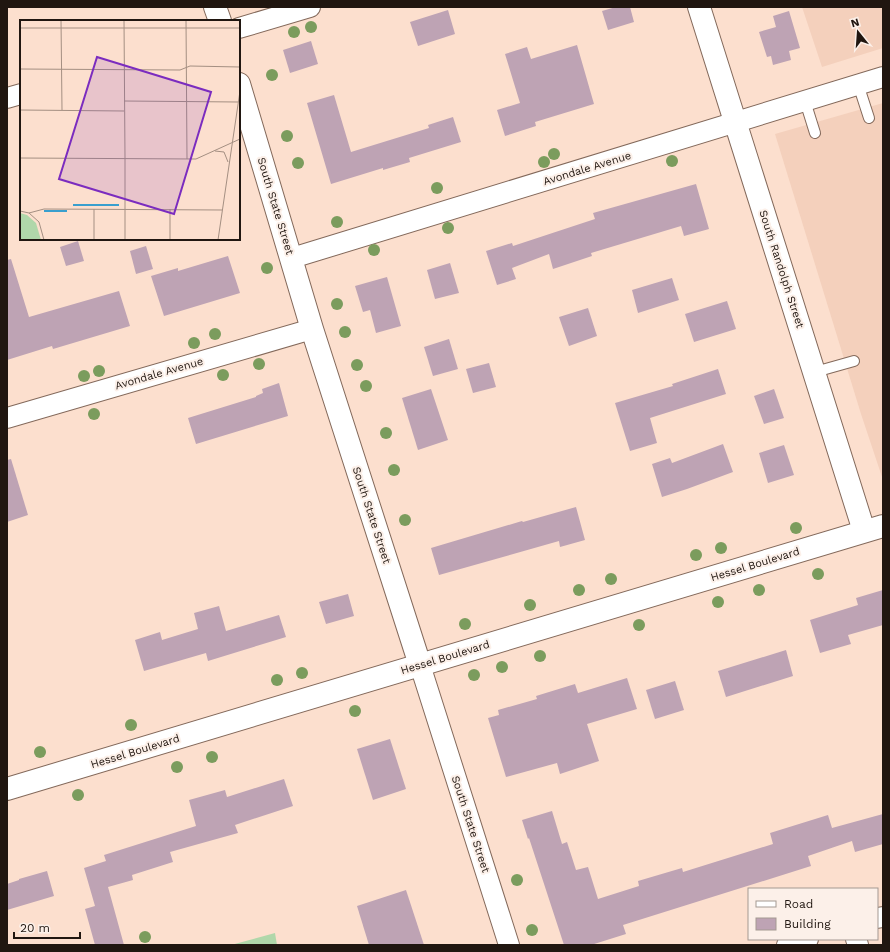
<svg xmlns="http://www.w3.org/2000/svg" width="890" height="952" font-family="'Work Sans',sans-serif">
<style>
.built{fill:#f4d0bc}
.green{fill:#b0d7aa}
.building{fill:#bea3b4}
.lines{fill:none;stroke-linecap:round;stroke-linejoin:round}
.lane-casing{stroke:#83695b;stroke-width:12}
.street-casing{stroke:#83695b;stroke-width:22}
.secondary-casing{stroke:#83695b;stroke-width:24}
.lane{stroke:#fff;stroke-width:10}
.street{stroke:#fff;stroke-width:20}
.secondary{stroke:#fff;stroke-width:22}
.tree{fill:#7b9c5d}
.labels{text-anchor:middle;stroke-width:4;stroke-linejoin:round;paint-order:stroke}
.street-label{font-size:11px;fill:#201610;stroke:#fcf0e9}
.inset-river{fill:none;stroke:#399fce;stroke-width:2}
.inset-road{fill:none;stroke:#a48f82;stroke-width:1}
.view{fill:#7b2cbf;fill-opacity:0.15;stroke:#7b2cbf;stroke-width:2}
.inset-edge{fill:none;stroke:#201610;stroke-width:2}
</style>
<rect width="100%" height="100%" fill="#fcdfce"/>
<!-- built -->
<g class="built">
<polygon points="802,7 883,7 883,48 822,67"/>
<polygon points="883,103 883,480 861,414 775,134"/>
</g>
<!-- green -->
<polygon class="green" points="275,933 277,945 231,945"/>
<!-- building -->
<g class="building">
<polygon points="616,7 630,7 634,22 608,30 602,11"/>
<polygon points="448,10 455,34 418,46 410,22"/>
<polygon points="789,11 800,48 789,51 791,60 773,65 771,56 767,57 759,32 776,27 773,16"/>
<polygon points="311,41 318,64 290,73 283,50"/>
<polygon points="577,45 594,104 535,122 536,126 505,136 497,110 520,103 505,54 527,47 531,59"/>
<polygon points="334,95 351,152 429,128 428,125 453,117 461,142 409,158 410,162 383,170 383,168 331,184 307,103"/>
<polygon points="696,184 709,229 684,236 681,226 591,253 592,256 553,269 549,254 512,268 516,279 497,285 486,251 512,243 513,246 595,219 593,213"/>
<polygon points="78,241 84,261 66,266 60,247"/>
<polygon points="146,246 153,269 136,274 130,251"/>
<polygon points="228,256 240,293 164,316 151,276 178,268 178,271"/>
<polygon points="11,259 29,317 119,291 130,326 53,349 52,346 7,360 7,260"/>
<polygon points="450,263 459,293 435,299 427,270"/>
<polygon points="387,277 401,326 376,333 370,310 363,312 355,286"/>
<polygon points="672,278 679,300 638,313 632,290"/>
<polygon points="727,301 736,329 694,342 685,314"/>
<polygon points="588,308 597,336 569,346 559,317"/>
<polygon points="449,339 458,369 433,376 424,347"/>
<polygon points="489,363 496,387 473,393 466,369"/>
<polygon points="718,369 726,394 650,418 657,443 630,451 615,403 673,386 672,384"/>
<polygon points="279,383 288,416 196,444 188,418 256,397 256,396 263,393 262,389"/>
<polygon points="431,389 448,440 418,450 402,398"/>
<polygon points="774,389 784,418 764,424 754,396"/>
<polygon points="723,444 733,472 687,489 662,497 652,464 670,458 672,463"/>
<polygon points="784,445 794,475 768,483 759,453"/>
<polygon points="11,459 28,515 7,522 7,460"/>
<polygon points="576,507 585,540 560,547 559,541 439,575 431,548 522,521 523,522"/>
<polygon points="883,590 883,625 848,635 851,644 820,653 810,620 858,605 856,598"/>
<polygon points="348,594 354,616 326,624 319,602"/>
<polygon points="219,606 226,631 279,615 286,637 208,661 206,653 144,671 135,640 160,632 162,640 198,629 194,613"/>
<polygon points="786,650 793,676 726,697 718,671"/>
<polygon points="627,678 637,709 587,724 599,761 560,774 557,763 506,777 488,718 499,715 498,710 537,699 536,696 575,684 578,693"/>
<polygon points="675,681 684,710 655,719 646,690"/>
<polygon points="390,739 406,789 373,800 357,749"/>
<polygon points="284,779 293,806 235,825 238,833 170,852 173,862 132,875 133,880 108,887 124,945 95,945 85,909 95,906 84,868 106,861 104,855 196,826 189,800 225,790 227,797"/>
<polygon points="552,811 562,844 567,842 576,870 588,867 598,899 639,886 638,881 682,868 683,872 773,844 770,833 828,815 832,828 883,814 883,844 855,852 852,841 808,856 811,866 623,925 626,934 591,945 564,945 529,838 528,839 522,820"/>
<polygon points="47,871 54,896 7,910 7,884 19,880 19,879"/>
<polygon points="406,890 424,945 369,945 357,906"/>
</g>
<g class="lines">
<defs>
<g id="lane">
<polyline points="858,84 869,118"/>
<polyline points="805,101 815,133"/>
<polyline points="815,372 854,361"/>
</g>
<g id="street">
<polyline points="239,28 310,7"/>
<polyline points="7,98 21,94"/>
<polyline points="292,258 883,77"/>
<polyline points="7,418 312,329"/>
<polyline points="420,665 509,945"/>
<polyline points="877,918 883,917"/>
<polyline points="856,939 858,945"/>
<polyline points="787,945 808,939"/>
</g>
<g id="secondary">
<polyline points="215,7 220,21"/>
<polyline points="699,7 864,531"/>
<polyline points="239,84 312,329 420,665"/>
<polyline points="7,789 883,526"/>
</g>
</defs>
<!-- lane casing -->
<use href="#lane" class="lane-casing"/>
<!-- street casing -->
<use href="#street" class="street-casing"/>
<!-- secondary casing -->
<use href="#secondary" class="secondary-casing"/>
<!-- lane -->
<use href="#lane" class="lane"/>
<!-- street -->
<use href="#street" class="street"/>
<!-- secondary -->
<use href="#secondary" class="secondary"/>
</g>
<!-- trees -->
<g class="tree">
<circle cx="311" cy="27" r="6"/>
<circle cx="294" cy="32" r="6"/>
<circle cx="272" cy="75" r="6"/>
<circle cx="287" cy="136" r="6"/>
<circle cx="554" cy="154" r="6"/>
<circle cx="672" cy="161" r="6"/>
<circle cx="544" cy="162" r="6"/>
<circle cx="298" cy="163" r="6"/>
<circle cx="437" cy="188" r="6"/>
<circle cx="337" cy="222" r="6"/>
<circle cx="448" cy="228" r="6"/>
<circle cx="374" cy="250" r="6"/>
<circle cx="267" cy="268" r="6"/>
<circle cx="337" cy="304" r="6"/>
<circle cx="345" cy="332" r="6"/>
<circle cx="215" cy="334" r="6"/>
<circle cx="194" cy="343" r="6"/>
<circle cx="259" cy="364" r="6"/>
<circle cx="357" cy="365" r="6"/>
<circle cx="99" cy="371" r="6"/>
<circle cx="223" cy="375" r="6"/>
<circle cx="84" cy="376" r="6"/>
<circle cx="366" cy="386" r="6"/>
<circle cx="94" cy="414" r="6"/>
<circle cx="386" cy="433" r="6"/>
<circle cx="394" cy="470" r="6"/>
<circle cx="405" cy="520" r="6"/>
<circle cx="796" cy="528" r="6"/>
<circle cx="721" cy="548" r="6"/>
<circle cx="696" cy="555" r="6"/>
<circle cx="818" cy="574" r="6"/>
<circle cx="611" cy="579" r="6"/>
<circle cx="579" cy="590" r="6"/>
<circle cx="759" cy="590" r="6"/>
<circle cx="718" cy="602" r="6"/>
<circle cx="530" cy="605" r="6"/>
<circle cx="465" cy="624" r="6"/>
<circle cx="639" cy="625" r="6"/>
<circle cx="540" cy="656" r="6"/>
<circle cx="502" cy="667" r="6"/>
<circle cx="302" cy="673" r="6"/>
<circle cx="474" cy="675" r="6"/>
<circle cx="277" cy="680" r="6"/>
<circle cx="355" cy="711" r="6"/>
<circle cx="131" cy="725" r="6"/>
<circle cx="40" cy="752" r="6"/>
<circle cx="212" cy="757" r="6"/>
<circle cx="177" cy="767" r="6"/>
<circle cx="78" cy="795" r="6"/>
<circle cx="517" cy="880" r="6"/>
<circle cx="532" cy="930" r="6"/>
<circle cx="145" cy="937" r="6"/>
</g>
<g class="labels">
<!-- street labels -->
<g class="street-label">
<text transform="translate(587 168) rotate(-17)" y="4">Avondale Avenue</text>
<text transform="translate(276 206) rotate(73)" y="4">South State Street</text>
<text transform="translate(782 269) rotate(72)" y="4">South Randolph Street</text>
<text transform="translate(159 373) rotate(-16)" y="4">Avondale Avenue</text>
<text transform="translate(372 515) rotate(72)" y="4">South State Street</text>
<text transform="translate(755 564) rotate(-17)" y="4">Hessel Boulevard</text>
<text transform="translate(445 657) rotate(-17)" y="4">Hessel Boulevard</text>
<text transform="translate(135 751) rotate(-17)" y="4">Hessel Boulevard</text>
<text transform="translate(471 824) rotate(72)" y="4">South State Street</text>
</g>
</g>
<!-- overview -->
<g transform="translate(20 20)">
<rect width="220" height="220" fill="#fcdfce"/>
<path d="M0,193l7,2 9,8 5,17h-21z" fill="#b0d7aa"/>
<path class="inset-river" d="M53,185h46M24,191h23"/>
<path class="inset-road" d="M41,0l1,90M104,0l1,138M166,0l1,139M0,8h220M0,49l160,1 10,-4 50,1M104,81l114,1M0,90l104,1M195,131l9,1 4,10M0,138l176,1 44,-20M105,138v82M150,189v31M0,191l9,2 10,9 5,18M9,193l15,-4 178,1M74,220v-31M198,220l22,-149"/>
<path class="view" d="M77,37l114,35 -37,122 -115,-35z"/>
<rect width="220" height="220" class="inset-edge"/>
</g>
<!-- border -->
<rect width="890" height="952" fill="none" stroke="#201610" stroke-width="16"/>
<!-- legend -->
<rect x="748" y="888" width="130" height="52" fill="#fcf0e9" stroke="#a49992"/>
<rect x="756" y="901" width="20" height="6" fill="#ffffff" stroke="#a49992"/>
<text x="784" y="908" font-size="12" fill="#201610">Road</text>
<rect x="756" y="918" width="20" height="12" fill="#bea3b4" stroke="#a49992"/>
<text x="784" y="928" font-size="12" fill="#201610">Building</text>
<!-- north arrow -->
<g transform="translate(858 32) rotate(343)" stroke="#fcf0e9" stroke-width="3" paint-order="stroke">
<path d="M0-3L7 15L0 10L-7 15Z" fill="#201610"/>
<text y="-6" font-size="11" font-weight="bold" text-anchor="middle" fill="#201610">N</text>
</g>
<!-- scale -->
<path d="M14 932v6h66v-6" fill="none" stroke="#201610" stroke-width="2"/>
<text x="20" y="932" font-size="12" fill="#201610" stroke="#fcf0e9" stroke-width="3" paint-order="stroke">20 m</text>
</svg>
